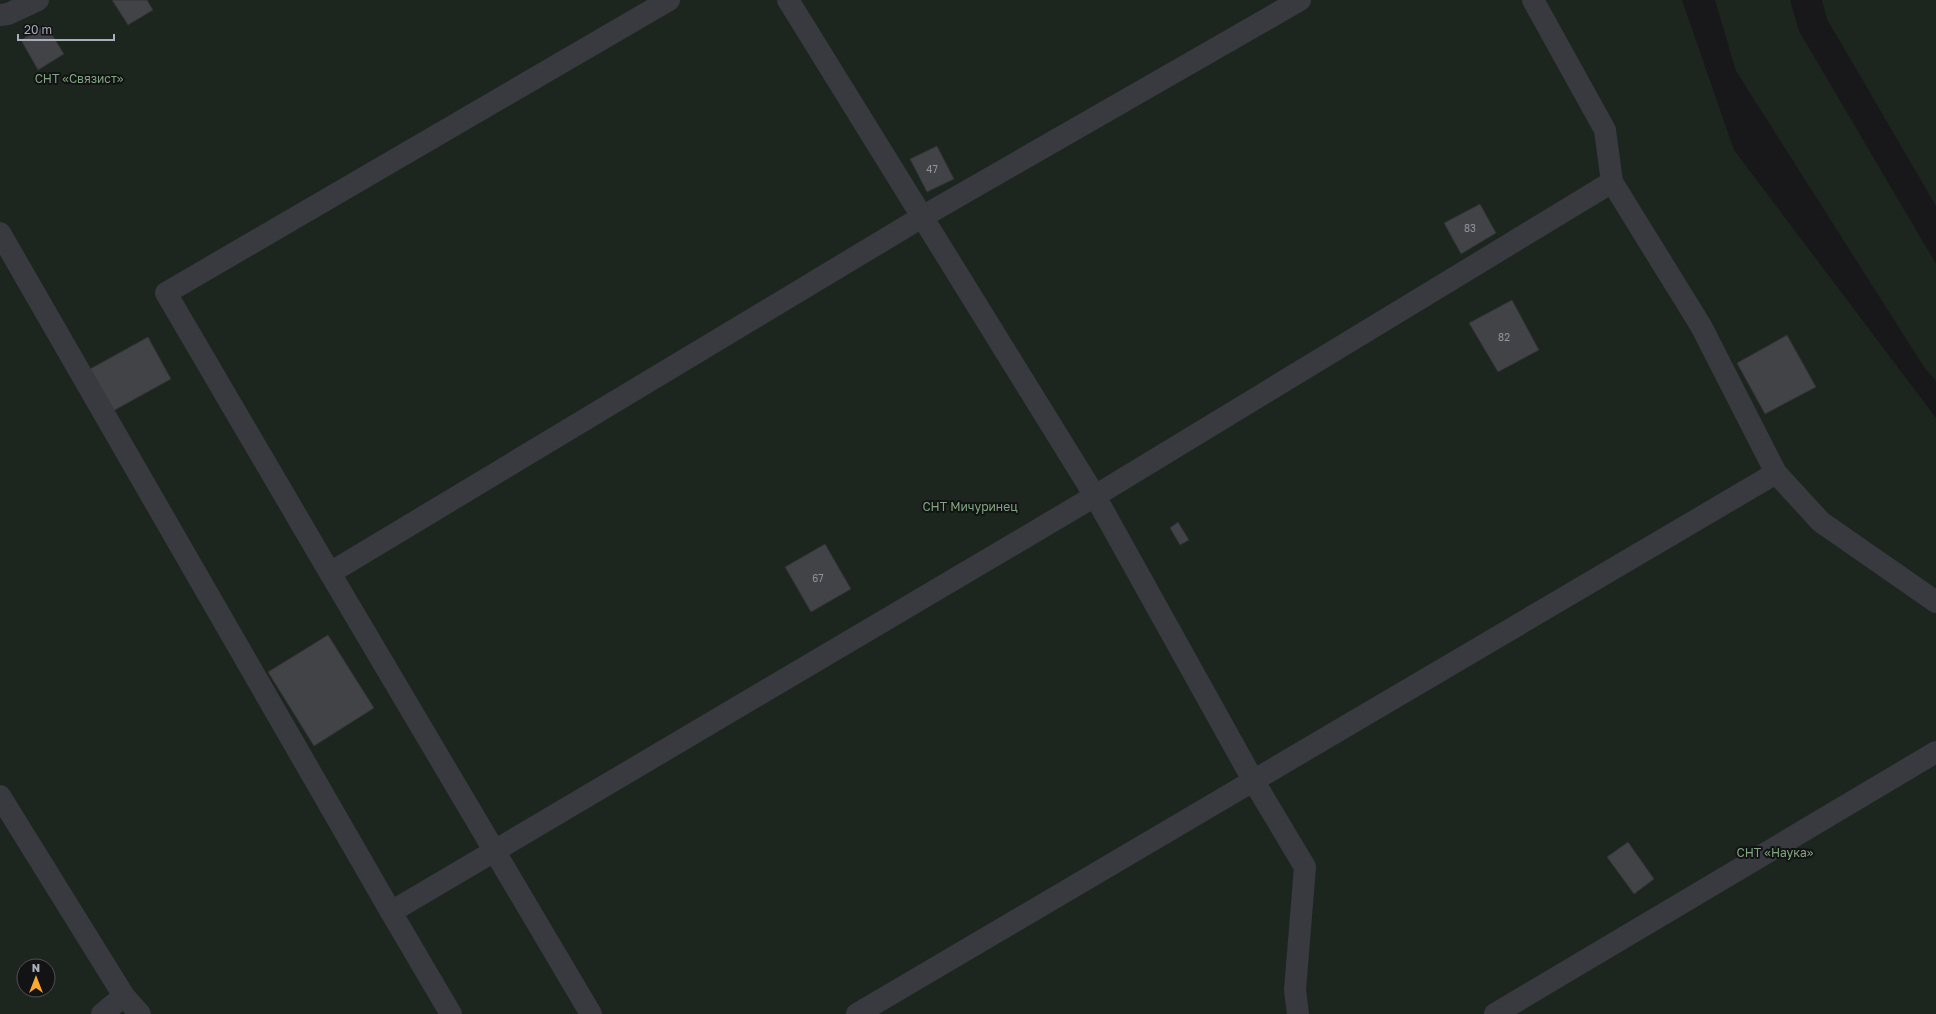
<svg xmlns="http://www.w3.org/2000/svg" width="1936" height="1014" font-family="'Golos Text',sans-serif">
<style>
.green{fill:#1d261e;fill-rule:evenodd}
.building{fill:#424347;stroke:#323236}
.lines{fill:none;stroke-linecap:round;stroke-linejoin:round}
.minor{stroke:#383a3f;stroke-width:22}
.labels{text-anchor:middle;stroke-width:4;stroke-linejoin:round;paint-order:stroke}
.number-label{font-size:10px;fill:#8f959e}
.park-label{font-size:12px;fill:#7fa77f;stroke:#131315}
</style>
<rect width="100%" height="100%" fill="#18181a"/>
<!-- green -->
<g class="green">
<path d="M0,0h1682l52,150 202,268v596h-1936zM24,966h24v24h-24z"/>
<polygon points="1715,0 1790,0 1799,31 1936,264 1936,381 1924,367 1736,71"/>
<polygon points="1822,0 1936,0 1936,206 1827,19"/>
</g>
<!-- building -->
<g class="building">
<polygon points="112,0 147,0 153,10 128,25"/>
<polygon points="46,25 64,54 38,70 21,40"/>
<polygon points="937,146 954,179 927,192 910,159"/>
<polygon points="1480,204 1496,233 1461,254 1444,223"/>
<polygon points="1512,300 1539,350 1498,372 1469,323"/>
<polygon points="1787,335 1816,387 1765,414 1737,363"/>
<polygon points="148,337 171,379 113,411 90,369"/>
<polygon points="1178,522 1189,540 1180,545 1170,528"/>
<polygon points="825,544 851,589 811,612 785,567"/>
<polygon points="328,635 374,708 314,746 268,672"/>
<polygon points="1628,842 1654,879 1634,894 1607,857"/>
</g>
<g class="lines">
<!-- minor -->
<g class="minor">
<polyline points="788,0 1095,496 1253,780 1305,867 1295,990 1298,1014"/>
<polyline points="1533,0 1605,130 1612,182 1701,326 1776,473 1821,522 1936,602"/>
<polyline points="0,15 8,14 38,0"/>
<polyline points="0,233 391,912 451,1014"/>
<polyline points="330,573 922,217 1300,0"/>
<polyline points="0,796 124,996 140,1014"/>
<polyline points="391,912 1095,496 1612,182"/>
<polyline points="102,1014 124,996"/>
<polyline points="591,1014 330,573 166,293 669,0"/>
<polyline points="857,1014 1776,473"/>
<polyline points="1495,1014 1936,752"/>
</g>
</g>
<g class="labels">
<!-- number labels -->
<g class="number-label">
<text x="932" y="173">47</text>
<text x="1470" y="232">83</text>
<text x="1504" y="341">82</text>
<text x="818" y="582">67</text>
</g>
<!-- park labels -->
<g class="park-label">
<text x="79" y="83">СНТ «Связист»</text>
<text x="970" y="511">СНТ Мичуринец</text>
<text x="1775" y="857">СНТ «Наука»</text>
</g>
</g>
<!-- north arrow -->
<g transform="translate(36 978)"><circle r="19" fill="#131315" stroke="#4f5257"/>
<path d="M0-3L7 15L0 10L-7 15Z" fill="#fda92d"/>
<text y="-6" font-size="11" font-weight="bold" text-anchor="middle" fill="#a9b0bb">N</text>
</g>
<!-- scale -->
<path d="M18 34v6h96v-6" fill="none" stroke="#a9b0bb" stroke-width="2"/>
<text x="24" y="34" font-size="12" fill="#a9b0bb" stroke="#131315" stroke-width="3" paint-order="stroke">20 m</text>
</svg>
